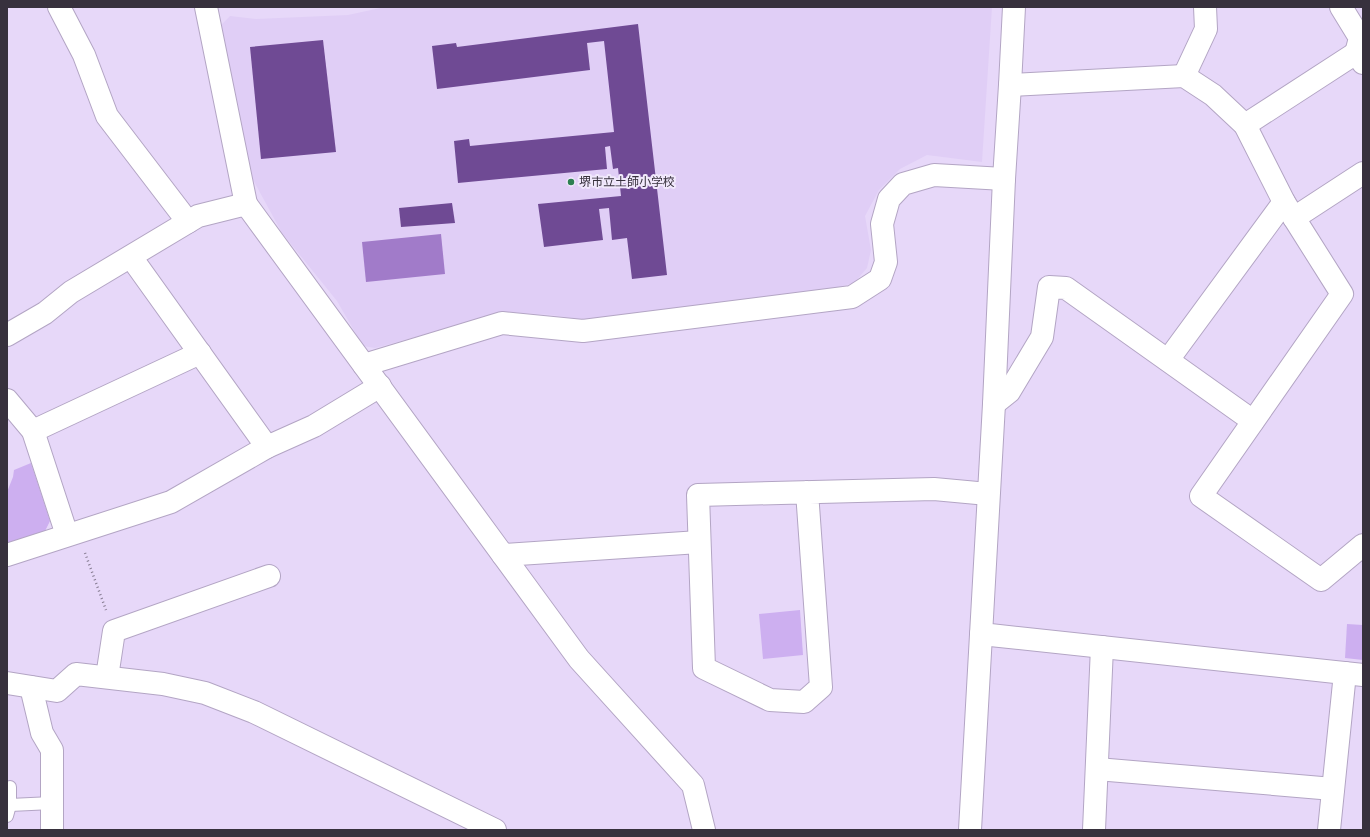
<svg xmlns="http://www.w3.org/2000/svg" width="1370" height="837" font-family="Montserrat,'Noto Sans JP',sans-serif">
<style>
.built{fill:#e0cef6}
.green{fill:#cdaff0}
.water{fill:#a17bc9}
.building{fill:#6f4a94}
.lines{fill:none;stroke-linecap:round;stroke-linejoin:round}
.service-casing{stroke:#b3a5c4;stroke-width:14}
.minor-casing{stroke:#b3a5c4;stroke-width:24}
.tertiary-casing{stroke:#b3a5c4;stroke-width:24}
.path{stroke:#887e94;stroke-width:2.5;stroke-dasharray:1 3;stroke-linecap:butt}
.service{stroke:#fff;stroke-width:12}
.minor{stroke:#fff;stroke-width:22}
.tertiary{stroke:#fff;stroke-width:22}
.poi-dot{fill:#2c7f51;stroke:#f1e9fc;stroke-width:1.5}
.labels{text-anchor:middle;stroke-width:4;stroke-linejoin:round;paint-order:stroke}
.poi-label{font-size:12px;fill:#37313d;stroke:#f1e9fc;text-anchor:start}
</style>
<rect width="100%" height="100%" fill="#e7d8f9"/>
<!-- built -->
<polygon class="built" points="385,7 992,7 982,162 927,155 900,169 879,190 865,216 871,250 867,268 854,283 838,287 586,320 552,315 508,312 375,348 363,346 337,301 282,233 250,174 218,28 230,16 256,19 348,15"/>
<!-- green -->
<g class="green">
<polygon points="31,463 50,521 45,531 7,543 7,492 13,477 14,470"/>
<polygon points="800,610 803,655 763,659 759,614"/>
<polygon points="1347,624 1363,625 1363,660 1345,658"/>
</g>
<!-- water -->
<polygon class="water" points="441,234 445,274 366,282 362,242"/>
<!-- building -->
<g class="building">
<polygon points="638,24 667,275 632,279 627,238 612,240 609,208 599,209 603,240 544,247 538,204 621,196 618,168 613,169 610,146 605,147 607,169 458,183 454,141 469,139 470,146 614,132 604,41 587,43 590,70 437,89 432,46 456,43 457,47"/>
<polygon points="323,40 336,152 261,159 250,47"/>
<polygon points="452,203 455,223 401,227 399,208"/>
</g>
<g class="lines">
<defs>
<g id="service">
<polyline points="10,787 10,805 52,803"/>
<polyline points="7,816 10,805"/>
</g>
<g id="minor">
<polyline points="59,7 84,55 107,116 188,222"/>
<polyline points="206,7 246,204"/>
<polyline points="1341,7 1360,38 1356,53 1363,63"/>
<polyline points="1184,76 1206,29 1205,7"/>
<polyline points="1010,85 1184,76 1213,95 1245,125 1284,202 1342,294 1201,496 1321,580 1363,545"/>
<polyline points="1245,125 1356,53"/>
<polyline points="1294,218 1363,173"/>
<polyline points="131,257 267,447"/>
<polyline points="7,335 45,313 71,292 198,216 246,204 579,659 693,785 704,830"/>
<polyline points="1168,360 1284,202"/>
<polyline points="364,365 502,323 583,331 852,297 880,279 886,262 882,224 889,199 903,184 934,175 1004,179"/>
<polyline points="7,400 33,431 67,535"/>
<polyline points="994,404 1009,392 1042,337 1049,287 1066,288 1253,421"/>
<polyline points="33,431 200,353"/>
<polyline points="807,492 821,687 804,702 770,700 704,668 698,495 934,489 988,494"/>
<polyline points="7,555 171,502 267,447 314,426 380,386"/>
<polyline points="503,555 699,542"/>
<polyline points="981,634 1363,675"/>
<polyline points="107,677 114,631 269,576"/>
<polyline points="31,687 42,733 52,750 52,830"/>
<polyline points="1097,769 1333,789"/>
<polyline points="1094,830 1102,647"/>
<polyline points="1329,830 1345,673"/>
</g>
<g id="tertiary">
<polyline points="7,683 57,691 76,674 163,684 205,693 254,712 495,830"/>
<polyline points="970,830 994,404 1004,179 1010,85 1014,7"/>
</g>
</defs>
<!-- service casing -->
<use href="#service" class="service-casing"/>
<!-- minor casing -->
<use href="#minor" class="minor-casing"/>
<!-- tertiary casing -->
<use href="#tertiary" class="tertiary-casing"/>
<!-- path -->
<polyline class="path" points="85,553 106,610"/>
<!-- service -->
<use href="#service" class="service"/>
<!-- minor -->
<use href="#minor" class="minor"/>
<!-- tertiary -->
<use href="#tertiary" class="tertiary"/>
</g>
<!-- markers -->
<circle class="poi-dot" cx="571" cy="182" r="4"/>
<g class="labels">
<!-- poi labels -->
<g class="poi-label">
<text x="579" y="186">堺市立土師小学校</text>
</g>
</g>
<!-- border -->
<rect width="1370" height="837" fill="none" stroke="#37313d" stroke-width="16"/>
</svg>
